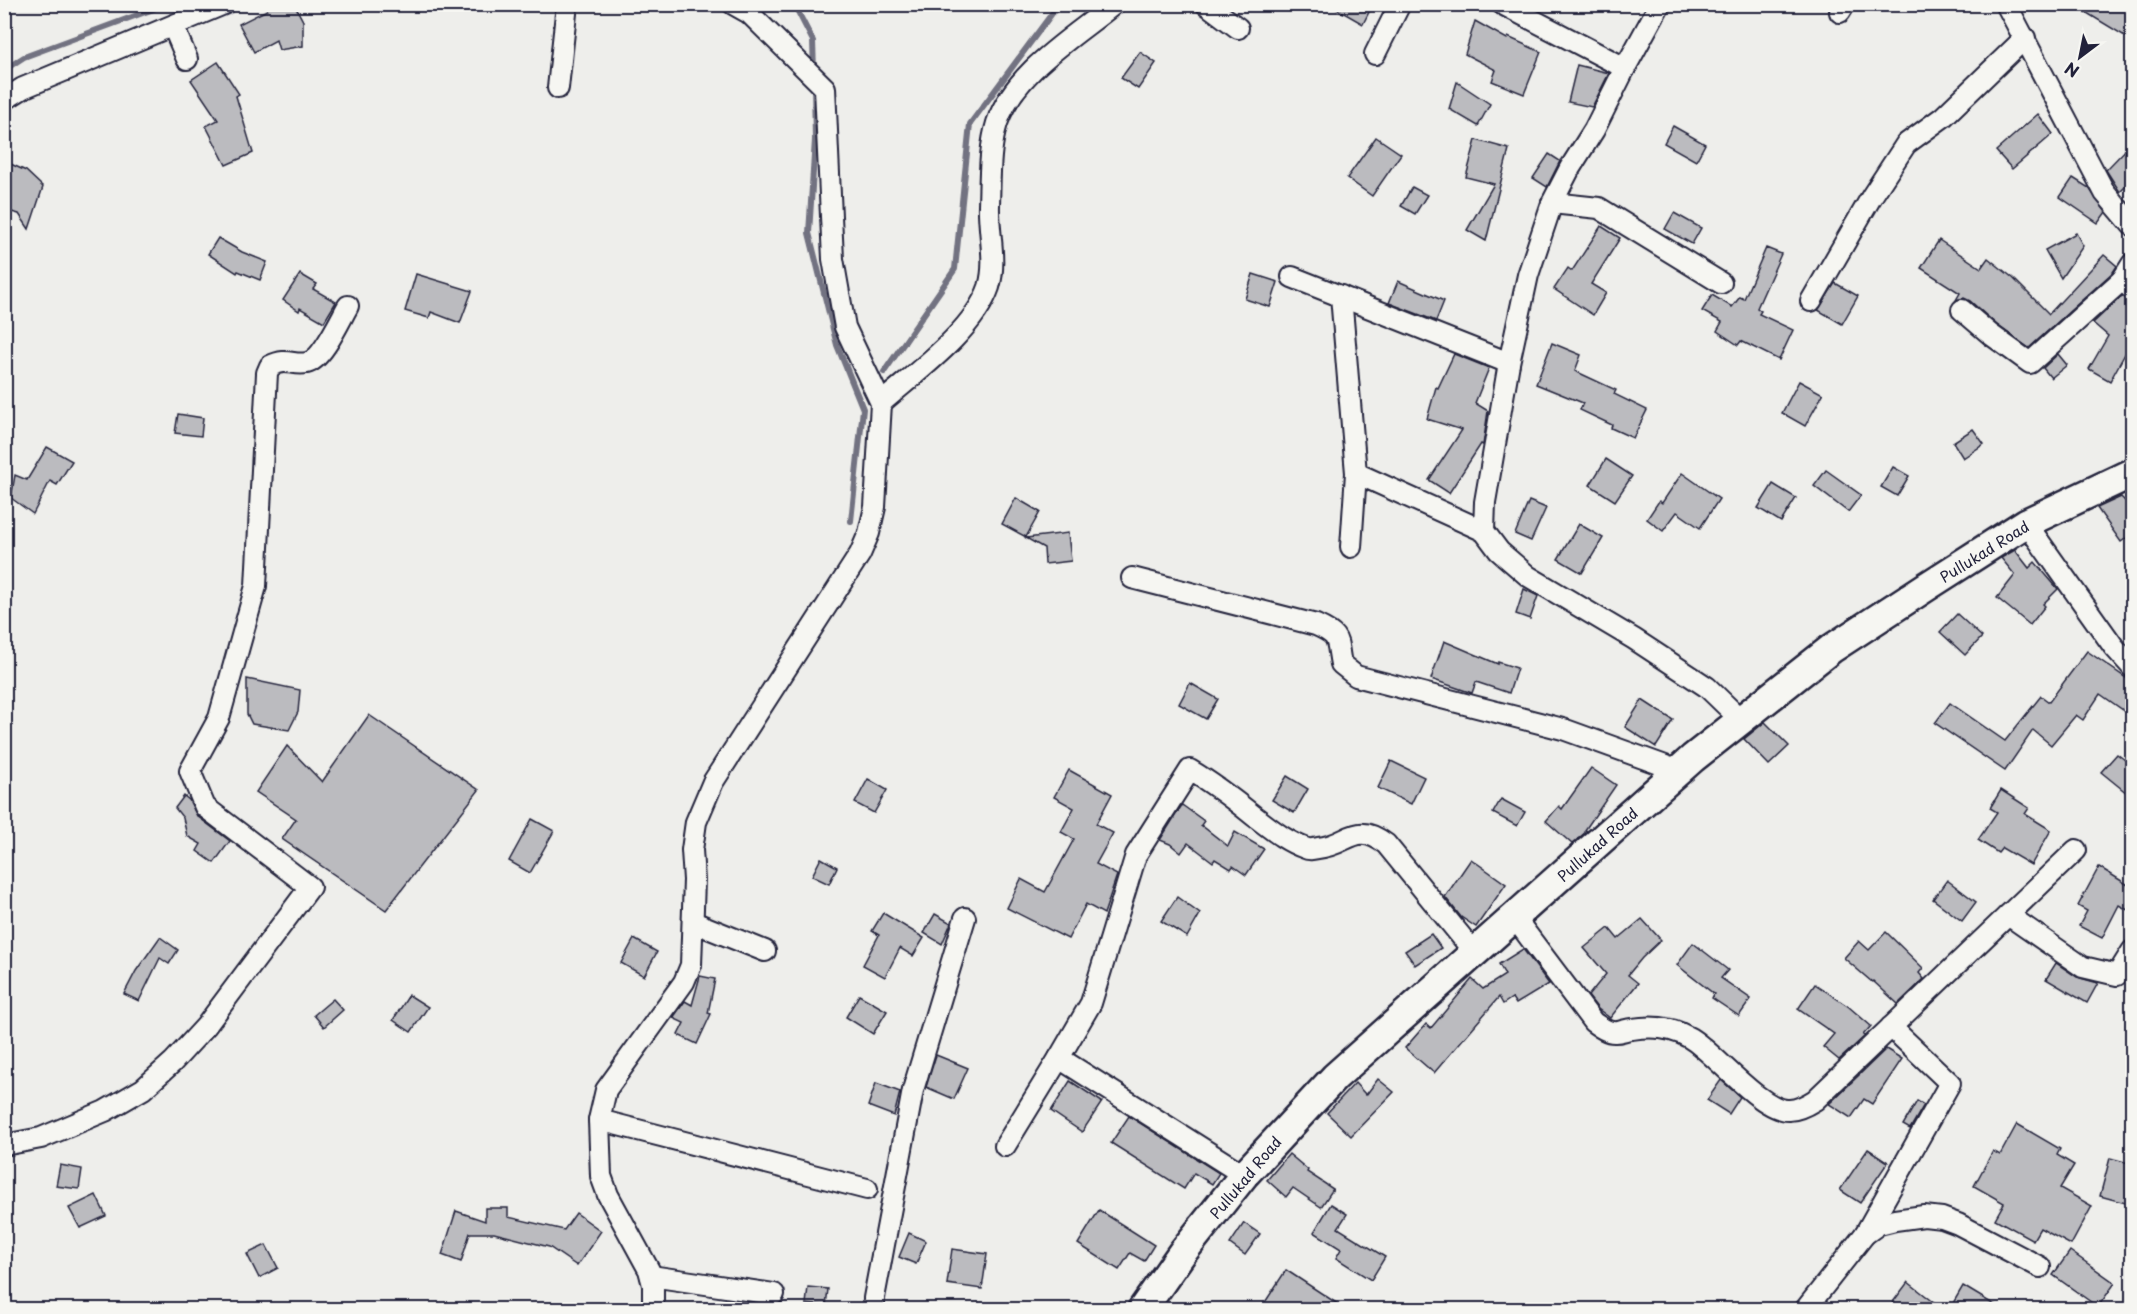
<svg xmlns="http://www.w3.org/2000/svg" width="2137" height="1314" viewBox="0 0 2137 1314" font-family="'Playpen Sans',sans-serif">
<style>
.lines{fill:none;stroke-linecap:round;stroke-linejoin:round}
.stream{stroke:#727281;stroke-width:6}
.building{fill:#bbbbbf;stroke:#22223b;stroke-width:1.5}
.street-casing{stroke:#22223b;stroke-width:24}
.secondary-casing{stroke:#22223b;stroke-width:33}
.street{stroke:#f6f6f2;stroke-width:20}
.secondary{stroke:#f6f6f2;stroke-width:28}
.labels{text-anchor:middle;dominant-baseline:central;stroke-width:4.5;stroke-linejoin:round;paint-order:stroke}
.street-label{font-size:15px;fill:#22223b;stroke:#f6f6f2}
</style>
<rect width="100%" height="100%" fill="#eeeeeb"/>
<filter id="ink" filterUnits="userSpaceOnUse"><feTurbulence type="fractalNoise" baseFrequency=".0167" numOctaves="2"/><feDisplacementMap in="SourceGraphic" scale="12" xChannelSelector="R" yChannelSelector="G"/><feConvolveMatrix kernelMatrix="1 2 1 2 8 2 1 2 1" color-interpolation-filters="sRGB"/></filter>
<g filter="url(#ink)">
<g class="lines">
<g class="stream">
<path d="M794,4L813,41L814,71"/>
<path d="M4,70L24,57L167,4"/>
<path d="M814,84L815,140L809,233L837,345L863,409L851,521"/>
<path d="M884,372L955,269L970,124L1059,4"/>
</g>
</g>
<g class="building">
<path d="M265,4H294L303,21V46L279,50L276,40L254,52L239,24L267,10Z"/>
<path d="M1328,4H1373L1363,24Z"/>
<path d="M2072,4H2133V41Z"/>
<path d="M1475,21L1507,39L1508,37L1541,52L1524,94L1492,81L1496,70L1465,54Z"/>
<path d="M1140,52L1156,63L1138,89L1121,78Z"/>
<path d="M218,62L239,94L236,96L253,153L226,165L206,126L218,120L191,80Z"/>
<path d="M1577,65L1609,73L1592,107L1568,102Z"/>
<path d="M1457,82L1490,104L1478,126L1449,109Z"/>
<path d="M2038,114L2053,134L2012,169L1996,151Z"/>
<path d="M1673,126L1705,144L1696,161L1664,143Z"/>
<path d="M1376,137L1401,154L1372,196L1347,178Z"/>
<path d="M1476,140L1509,149L1486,241L1467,230L1494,184L1466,177Z"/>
<path d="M2133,142V179L2120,192L2106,170Z"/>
<path d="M1549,154L1560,161L1547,187L1533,178Z"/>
<path d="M4,161L26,171L43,187L29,229L19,214L4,210Z"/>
<path d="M2073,178L2089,188L2106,212L2098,223L2060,197Z"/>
<path d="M1412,187L1427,195L1415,214L1401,206Z"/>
<path d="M1674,213L1701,228L1692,244L1665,229Z"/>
<path d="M1601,226L1620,238L1591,284L1606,293L1593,315L1554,289L1568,268L1572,271Z"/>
<path d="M2076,233L2083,246L2061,278L2045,250Z"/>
<path d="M218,238L242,252L267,262L260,280L238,271L237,273L208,254Z"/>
<path d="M1939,240L1981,268L1988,258L2013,278L2049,314L2104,255L2117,266L2113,272L2029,348L1997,325L1970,301L1964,298L1956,300L1960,293L1921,268Z"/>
<path d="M1766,248L1781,254L1757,308L1761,311L1759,314L1793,330L1779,360L1741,341L1738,345L1717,331L1722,322L1702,311L1712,295L1732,307L1740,297L1744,299Z"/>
<path d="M300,274L317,284L313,289L336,302L324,322L300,308L299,311L283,300Z"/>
<path d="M416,274L472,291L460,323L431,312L429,318L405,311Z"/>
<path d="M1253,274L1278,282L1270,307L1245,299Z"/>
<path d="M1398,281L1444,301L1436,321L1389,303Z"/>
<path d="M1835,283L1858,296L1842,324L1818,310Z"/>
<path d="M2122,296L2133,301V357L2126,352L2110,381L2089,369L2108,336L2093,323Z"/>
<path d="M1552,343L1581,355L1575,371L1616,390L1614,394L1647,410L1633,438L1611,428L1612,425L1580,410L1583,403L1536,384Z"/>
<path d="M1454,354L1489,368L1475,403L1488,411L1483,445L1481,444L1449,493L1429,480L1462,430L1427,419L1436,387L1438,388Z"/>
<path d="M2058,354L2067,365L2051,378L2043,368Z"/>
<path d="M1799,381L1823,394L1805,426L1782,413Z"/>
<path d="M178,414L203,418L201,436L175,433Z"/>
<path d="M1973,429L1984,444L1963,458L1953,442Z"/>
<path d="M47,447L72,461L57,485L50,481L33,514L11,498L15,475L27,480Z"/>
<path d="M1606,459L1632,476L1615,501L1590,485Z"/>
<path d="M1893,467L1909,476L1897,496L1881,487Z"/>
<path d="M1826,470L1861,495L1848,512L1814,486Z"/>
<path d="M1682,473L1719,499L1700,528L1677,512L1663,531L1647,519L1659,501L1662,503Z"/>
<path d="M1773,484L1796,498L1781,522L1758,508Z"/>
<path d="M2121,497L2133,509V533L2121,542L2097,508Z"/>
<path d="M1016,498L1040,512L1026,537L1002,524Z"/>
<path d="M1529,501L1546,508L1531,541L1515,534Z"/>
<path d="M1579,524L1603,538L1582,573L1558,559Z"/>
<path d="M1068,533L1071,561L1045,564L1044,548L1026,538Z"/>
<path d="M2015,550L2029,568L2035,562L2058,589L2043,604L2045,606L2030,625L1997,598L2015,575L2001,558Z"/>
<path d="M1524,589L1538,596L1530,619L1516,614Z"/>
<path d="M1957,614L1982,637L1965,655L1940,632Z"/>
<path d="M1444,641L1498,664V662L1517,668L1509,693L1476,682L1472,693L1431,679Z"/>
<path d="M2087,651L2133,683V717L2100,694L2083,720L2076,715L2051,745L2033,730L2005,771L1935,723L1950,703L2005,741L2041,696L2049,702Z"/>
<path d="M247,679L300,690L298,712L289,730L252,724L247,714Z"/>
<path d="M1190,683L1218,699L1206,719L1179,704Z"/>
<path d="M1642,700L1673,720L1656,747L1625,727Z"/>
<path d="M369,715L479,790L386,910L282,839L296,819L256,792L287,746L322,782Z"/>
<path d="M1765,722L1789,746L1769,765L1744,739Z"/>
<path d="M2117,754L2133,766V798L2101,772Z"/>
<path d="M1391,761L1424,777L1411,804L1378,788Z"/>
<path d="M1591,768L1616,785L1585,830L1587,831L1572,844L1546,821L1559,806L1562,809Z"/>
<path d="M1069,770L1112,794L1096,824L1113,833L1096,864L1117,875L1104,914L1086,904L1068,939L1007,908L1021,879L1045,892L1074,839L1061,832L1074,808L1054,797Z"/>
<path d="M1287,776L1308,789L1294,813L1272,800Z"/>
<path d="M868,779L887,790L874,813L855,803Z"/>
<path d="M2001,790L2029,808L2025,814L2051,830L2031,865L2002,848L1998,853L1978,840L1997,812L1990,808Z"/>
<path d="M184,796L189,800L197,816L230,841L214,863L197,851L201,844L187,836L183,818L175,808Z"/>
<path d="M1501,799L1525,812L1517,826L1493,813Z"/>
<path d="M1182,805L1204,821L1201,825L1228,846L1235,832L1264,849L1246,875L1233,866L1231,869L1215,859L1213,862L1188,843L1181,853L1170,844L1160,840Z"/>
<path d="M532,819L554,831L530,873L509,861Z"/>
<path d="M821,858L837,867L829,884L812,876Z"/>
<path d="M1471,859L1506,884L1476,927L1461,917L1445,897Z"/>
<path d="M2099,867L2133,888V913L2119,905L2102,938L2079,926L2087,911L2078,906Z"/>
<path d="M1947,880L1976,902L1962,921L1933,899Z"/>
<path d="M1177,897L1200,914L1187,937L1161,921Z"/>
<path d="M883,913L924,938L913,956L900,948L885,977L863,965L879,935L872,931Z"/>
<path d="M935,914L951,923L942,944L924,933Z"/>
<path d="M1642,919L1661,940L1642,958L1628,975L1638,983L1610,1018L1598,1009L1588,996L1606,974L1584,948L1609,928L1618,939Z"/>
<path d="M1886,932L1923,968L1919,973L1924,979L1898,1004L1873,981L1872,982L1844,958L1859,941L1869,950Z"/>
<path d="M1431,934L1441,948L1415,965L1405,951Z"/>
<path d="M160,937L178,950L169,964L160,958L139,1001L124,994L136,971Z"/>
<path d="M634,939L657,952L644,976L621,963Z"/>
<path d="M1693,943L1728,970L1721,978L1751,999L1739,1016L1712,998L1714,994L1677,965Z"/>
<path d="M1523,949L1549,984L1516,1004L1512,998L1503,1004L1499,997L1434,1073L1405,1048L1426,1024L1431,1028L1472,979L1483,989L1505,975L1499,964Z"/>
<path d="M2056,963L2077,977L2098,983L2087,1003L2046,979Z"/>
<path d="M700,976L715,979L708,1013L711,1014L697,1044L678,1035L684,1023L673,1018L685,1001L692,1005Z"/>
<path d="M1815,984L1849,1007L1871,1026L1863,1035L1865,1036L1839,1060L1823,1047L1834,1034L1798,1009Z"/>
<path d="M409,995L428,1007L411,1032L393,1020Z"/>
<path d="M859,995L887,1011L873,1034L846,1017Z"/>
<path d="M333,999L343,1010L324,1027L314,1015Z"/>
<path d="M1886,1049L1902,1059L1872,1104L1864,1099L1851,1118L1829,1104Z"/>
<path d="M936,1055L968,1068L954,1099L926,1087Z"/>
<path d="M1378,1079L1394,1092L1351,1136L1327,1113L1355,1083L1366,1095Z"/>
<path d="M1721,1080L1740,1097L1729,1114L1707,1100Z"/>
<path d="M1070,1081L1102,1102L1082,1132L1051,1111Z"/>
<path d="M876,1083L900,1092L894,1116L868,1106Z"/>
<path d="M1917,1101L1924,1105L1910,1129L1903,1125Z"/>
<path d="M1129,1116L1219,1173L1212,1184L1194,1173L1184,1189L1111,1143Z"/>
<path d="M2017,1124L2060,1149L2057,1155L2074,1165L2060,1188L2092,1206L2071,1245L2040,1228L2033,1240L1995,1219L2004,1203L1974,1186L1993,1151L2000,1155Z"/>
<path d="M1868,1149L1888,1162L1860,1203L1840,1190Z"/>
<path d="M1289,1154L1308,1170L1307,1172L1333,1189L1321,1207L1293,1188L1286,1197L1267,1180Z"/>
<path d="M2110,1158L2133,1164V1205L2100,1196Z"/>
<path d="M60,1165L82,1169L79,1189L56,1186Z"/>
<path d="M96,1195L106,1216L80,1228L69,1208Z"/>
<path d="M1331,1204L1347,1214L1338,1228L1385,1257L1371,1280L1336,1258L1341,1249L1314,1232Z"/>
<path d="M485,1208H508V1217L564,1230L576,1213L601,1231L577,1266L549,1247L494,1233H470L461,1262L442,1255L456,1211L485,1221Z"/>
<path d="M1099,1210L1154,1245L1144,1261L1130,1253L1119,1270L1078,1244Z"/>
<path d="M1244,1223L1260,1234L1245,1255L1230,1244Z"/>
<path d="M909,1233L926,1241L916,1264L899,1257Z"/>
<path d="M266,1245L278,1268L259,1278L247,1254Z"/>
<path d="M952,1249L987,1254L982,1289L947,1284Z"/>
<path d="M2070,1251L2115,1283L2098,1307L2053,1275Z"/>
<path d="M1286,1270L1347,1310H1260Z"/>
<path d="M1908,1282L1944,1310H1887Z"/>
<path d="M1963,1286L2003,1310H1949Z"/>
<path d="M808,1287L828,1289L826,1306L806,1304Z"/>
</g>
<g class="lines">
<g class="street-casing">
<g id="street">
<path d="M1206,4L1238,28"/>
<path d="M1502,4L1625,68"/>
<path d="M1660,4L1625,68L1594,130L1570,168L1552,203L1528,275L1509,363L1485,502L1484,531L1499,551L1528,576L1634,639L1707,687L1741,720"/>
<path d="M2006,4L2105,193L2132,225"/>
<path d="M1840,12L1845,4"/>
<path d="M173,26L187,59"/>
<path d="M1375,54L1400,4"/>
<path d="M558,88L567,4"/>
<path d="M4,100L23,88L224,4"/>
<path d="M1552,203L1599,208L1721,283"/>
<path d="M2132,264L2122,280L2132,289"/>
<path d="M1292,277L1509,363"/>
<path d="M1341,296L1356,473L1351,547"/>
<path d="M1811,301L1872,196L1906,144L1943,117L2025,38"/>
<path d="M1962,310L1990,334L2030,363L2122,280"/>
<path d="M881,403C915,373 974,331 989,287C997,260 988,232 989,205C990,179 989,149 997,123C1014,72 1074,37 1114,4"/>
<path d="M1356,473L1484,531"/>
<path d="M2026,523L2114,647L2132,667"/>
<path d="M1132,578L1316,625C1341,636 1336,639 1341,664L1356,676L1563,729L1679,771"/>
<path d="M2008,915L2083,967L2117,975L2132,951"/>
<path d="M1514,917L1593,1022C1599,1026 1606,1032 1614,1032C1619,1033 1626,1029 1632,1029C1651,1026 1672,1027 1690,1038C1714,1052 1762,1112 1789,1110C1798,1110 1807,1105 1815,1100L2076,850"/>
<path d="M693,922L765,951"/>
<path d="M599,1120L867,1189"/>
<path d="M4,1145L41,1138L105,1111L143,1089L173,1062L206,1026L310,887L205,807L190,771L219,718L256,586L267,373L270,366C288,357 292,366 307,363C322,360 340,320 348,306"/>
<path d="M1005,1146L1059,1058"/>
<path d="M1244,1175L1059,1058L1091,1003L1136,855L1190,770C1212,783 1233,799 1254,816C1270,828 1285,841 1305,848C1309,850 1313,849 1318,848C1350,845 1354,820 1386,844L1474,952"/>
<path d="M1865,1234L1950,1083L1891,1027"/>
<path d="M651,1276L774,1294"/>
<path d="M650,1310L653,1302V1285L649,1270L608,1195L601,1176L599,1120L606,1090L684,982L691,965L694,880L692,850L696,822L713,782L860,554L869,533L875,507L881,403L845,327L833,259L825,88L749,13L733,4"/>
<path d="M874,1310V1298L913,1090L965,918"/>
<path d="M1805,1310L1865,1234L1879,1224L1895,1220L1924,1216L1942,1218L1958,1224L2040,1267"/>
</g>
</g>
<g class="secondary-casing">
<path id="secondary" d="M1142,1310L1182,1253L1244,1175L1335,1077L1693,758L1831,649L1926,587L2026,523L2132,473"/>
</g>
<use href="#street" class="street"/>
<use href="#secondary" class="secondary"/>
</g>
</g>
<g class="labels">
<g class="street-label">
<text transform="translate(1984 551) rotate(-32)">Pullukad Road</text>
<text transform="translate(1597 844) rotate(-42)">Pullukad Road</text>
<text transform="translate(1245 1177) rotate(-50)">Pullukad Road</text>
</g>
</g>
<rect width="2137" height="1314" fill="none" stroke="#f6f6f2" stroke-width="24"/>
<rect x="12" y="12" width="2113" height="1290" fill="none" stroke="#22223b" stroke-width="2" filter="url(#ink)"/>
<g transform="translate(2080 57) rotate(212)" stroke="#f6f6f2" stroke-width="4.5" paint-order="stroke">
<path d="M0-4.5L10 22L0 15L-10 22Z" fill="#22223b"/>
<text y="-9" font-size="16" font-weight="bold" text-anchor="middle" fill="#22223b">N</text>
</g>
</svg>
